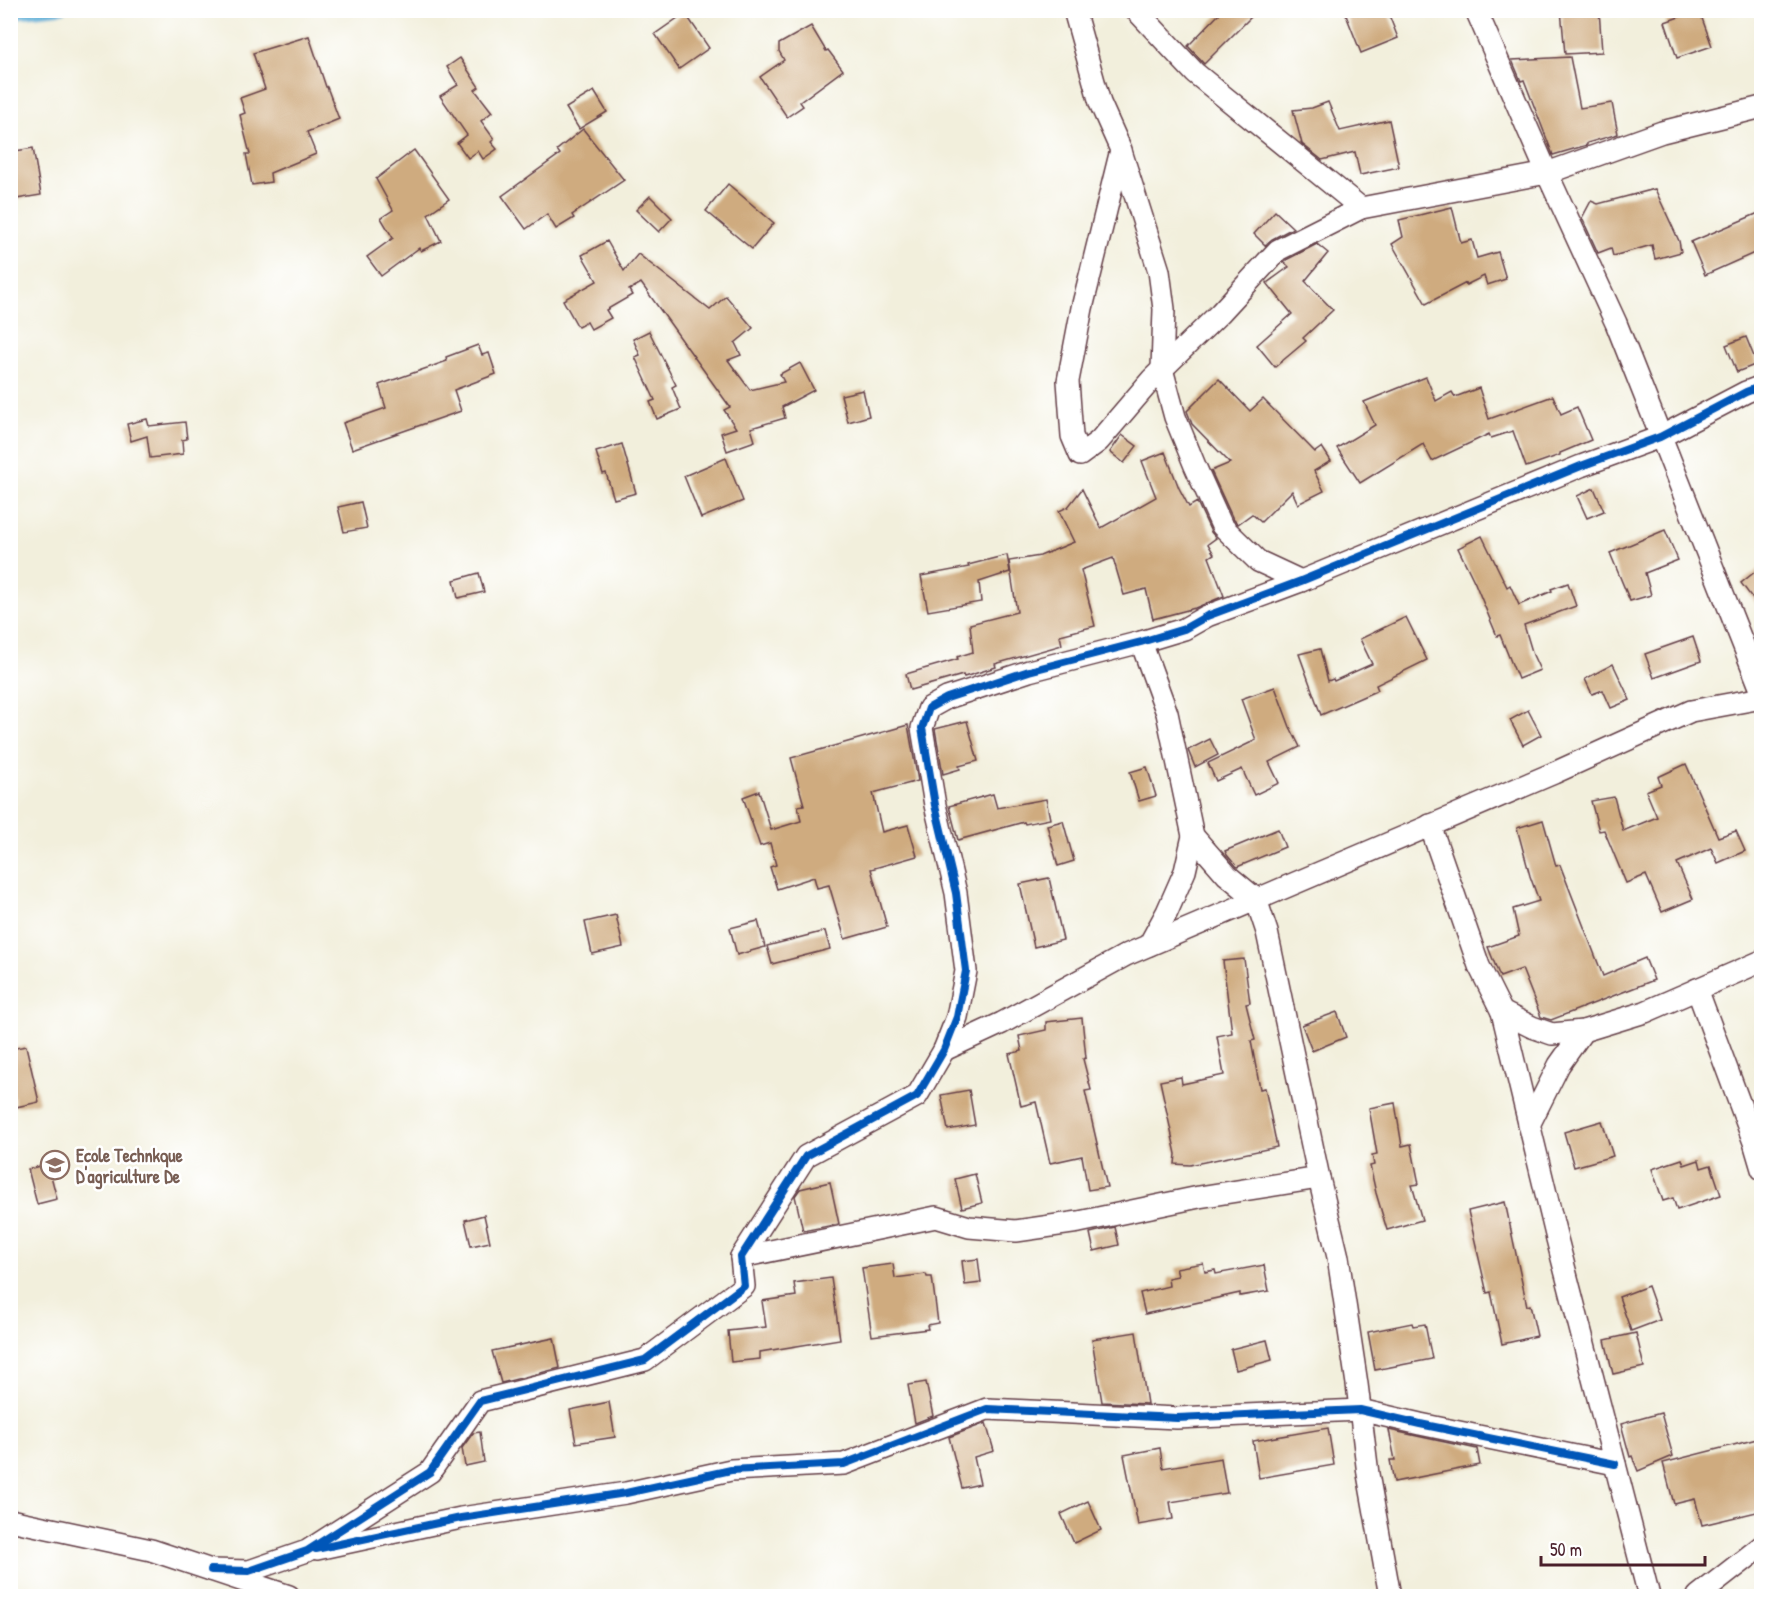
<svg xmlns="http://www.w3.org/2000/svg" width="1772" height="1607" viewBox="0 0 1772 1607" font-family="'Patrick Hand',sans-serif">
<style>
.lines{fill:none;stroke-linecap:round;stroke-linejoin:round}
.stream{stroke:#59acd5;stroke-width:7}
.building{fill:#cfab7f}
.minor-casing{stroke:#633e46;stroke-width:24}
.minor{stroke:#fff;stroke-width:21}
.cycleway-casing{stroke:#fff;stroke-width:11}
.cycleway{stroke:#0057b8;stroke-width:8}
.labels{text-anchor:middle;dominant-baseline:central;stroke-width:5;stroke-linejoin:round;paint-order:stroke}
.education-label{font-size:18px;font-weight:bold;fill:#785e54;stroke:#fff;text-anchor:start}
</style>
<rect width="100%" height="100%" fill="#fff"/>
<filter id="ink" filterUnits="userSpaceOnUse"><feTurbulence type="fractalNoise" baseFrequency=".0167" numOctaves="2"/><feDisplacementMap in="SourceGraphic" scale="12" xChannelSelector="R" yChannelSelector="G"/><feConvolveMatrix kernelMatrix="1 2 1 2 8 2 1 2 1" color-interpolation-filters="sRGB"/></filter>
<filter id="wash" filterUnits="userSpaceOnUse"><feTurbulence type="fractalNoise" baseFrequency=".008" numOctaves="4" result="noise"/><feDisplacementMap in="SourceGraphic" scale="24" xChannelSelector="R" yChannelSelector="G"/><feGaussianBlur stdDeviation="1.35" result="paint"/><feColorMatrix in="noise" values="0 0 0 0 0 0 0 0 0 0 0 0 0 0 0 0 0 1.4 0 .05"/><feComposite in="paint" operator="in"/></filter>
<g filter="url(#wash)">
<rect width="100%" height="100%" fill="#f2efdc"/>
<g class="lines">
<path class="stream" d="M10,16L63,10"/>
</g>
<g id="blocks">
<g class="building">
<path d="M1223,10H1258L1204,64L1188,46Z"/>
<path d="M1344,10H1387L1398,38L1361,53Z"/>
<path d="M1561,10H1599L1602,52L1565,54Z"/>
<path d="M1699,10L1712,46L1677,58L1665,22Z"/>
<path d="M685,13L709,48L679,69L655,34Z"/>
<path d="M811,26L826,51L828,50L843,70L800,102L803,106L787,117L760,77L784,60L779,51V44Z"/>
<path d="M309,36L326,87H327L339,119L307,132L316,154L270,173L271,182L252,185L246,154H250L240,115L245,113L240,98L265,89L253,53Z"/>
<path d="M1570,57L1580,108L1612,103L1618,134L1587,143V145L1553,155L1524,80L1521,81L1512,60Z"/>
<path d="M460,58L479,87L475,90L492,112L481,121L494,139L491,142L497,149L483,159L478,151L468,158L457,143L467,135L440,96L458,85L447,67Z"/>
<path d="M594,91L607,112L579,129L566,108Z"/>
<path d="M1328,102L1340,131L1389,120L1399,167L1360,175L1355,152L1322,160L1302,144L1293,110L1312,108Z"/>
<path d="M583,129L624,180L572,215L574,218L556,229L547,214L526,229L502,196L560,154L557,150Z"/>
<path d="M33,148L41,195L10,200V152Z"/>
<path d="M414,150L449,199L428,214L441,241L421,251L419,248L381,276L367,257L393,238L381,218L393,210L376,179Z"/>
<path d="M728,184L774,223L752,249L706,211Z"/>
<path d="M1655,189L1679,241L1681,252L1655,259L1652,245L1613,256L1611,248L1598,253L1582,218L1591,201L1598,204Z"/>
<path d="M650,196L672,218L659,232L636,210Z"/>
<path d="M1452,207L1461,243L1472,240L1477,258L1498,252L1506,279L1487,285L1484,276L1466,285V283L1426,304L1392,244L1403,237L1399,220Z"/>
<path d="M1275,211L1293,228L1272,239L1265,245L1254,234Z"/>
<path d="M1761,212V250L1705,275L1691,242Z"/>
<path d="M607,241L624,271L638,254L710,310L726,296L753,328L735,343L741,355L728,360L750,390L784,382L780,374L800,363L814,390L782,407L785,418L751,428L755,441L727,451L721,433L736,428L724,410L730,407L641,283L629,290L632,295L606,310L611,318L591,329L587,322L578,327L563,300L597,281L582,255Z"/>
<path d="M1317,244L1328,253L1305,281L1333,310L1303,338L1306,341L1275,367L1257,345L1292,314L1267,283L1289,267L1284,262L1286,260Z"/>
<path d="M649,331L676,385L672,387L681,409L657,419L650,402L655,400L635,357L640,355L633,339Z"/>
<path d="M1746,337L1757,364L1737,372L1726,345Z"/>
<path d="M478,345L482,355L489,353L496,374L454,390L461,411L352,449L343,423L386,408L379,385L447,361L446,357Z"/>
<path d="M1426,377L1436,401L1452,392L1455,397L1479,388L1489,419L1553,396L1561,414L1577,407L1591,440L1560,453V455L1526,467L1513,431L1491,438L1489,434L1432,461L1423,444L1360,483L1337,448L1375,425L1364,402Z"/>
<path d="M1219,379L1250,411L1263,399L1315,452L1322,447L1331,461L1314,471L1324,491L1298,504L1292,491L1261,522L1252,514L1238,524L1233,519L1211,471L1230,463L1192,424L1187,411Z"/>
<path d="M863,390L869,416L848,422L841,395Z"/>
<path d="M147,419L149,426L185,422L187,439L182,440L183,454L150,458L147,436L131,441L127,424Z"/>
<path d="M1122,435L1137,446L1124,463L1110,452Z"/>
<path d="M622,444L636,493L614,499L606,473L603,474L596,452Z"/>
<path d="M1165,452L1179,488L1189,507L1197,502L1211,532L1216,538L1208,544L1214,554L1209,557L1224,596L1195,608L1153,619L1146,589L1124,595L1113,558L1081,570L1095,626L1060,635L1062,645L995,664L996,667L964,677L963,675L910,690L906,674L958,659L957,657L973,652L970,624L1017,612L1009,561L1040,556L1074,542L1059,511L1068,507L1082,489L1101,528L1156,497L1142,461Z"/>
<path d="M726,458L743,501L701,518L684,476Z"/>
<path d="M1594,488L1604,511L1587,518L1577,496Z"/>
<path d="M361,502L367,528L344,532L338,507Z"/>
<path d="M1665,530L1678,560L1645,573L1651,595L1630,601L1610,553Z"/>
<path d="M1482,536L1507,587L1510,585L1519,605L1552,591L1551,589L1568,583L1576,606L1524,625L1533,655L1540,670L1518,679L1500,635L1497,636L1475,583L1458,548Z"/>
<path d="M1007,555L1010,572L979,582L981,602L928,611L921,576L969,567L968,565Z"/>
<path d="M1761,567V610L1741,583Z"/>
<path d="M479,573L484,592L458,598L454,580Z"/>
<path d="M1406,617L1427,660L1376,685L1378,690L1321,715L1299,654L1320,649L1328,681L1333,679L1334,681L1372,664L1360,639Z"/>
<path d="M1693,637L1701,661L1654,678L1645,654Z"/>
<path d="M1613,664L1630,700L1611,708L1603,690L1592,694L1585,679Z"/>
<path d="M1275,687L1290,727L1300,747L1269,762L1279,783L1254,795L1242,769L1216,781L1208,763L1256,740L1241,699Z"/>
<path d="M1528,710L1541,735L1523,745L1510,720Z"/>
<path d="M967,721L978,761L959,766L960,769L943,774L935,729Z"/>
<path d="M908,725L918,781L873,793L882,832L908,825L917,856L871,869L887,927L845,939L829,885L817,888L814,877L777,889L770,867L776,865L770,843L760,846L743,797L759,791L771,830L801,821L798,806L804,805L791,758Z"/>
<path d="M1210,739L1218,755L1195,767L1188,750Z"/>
<path d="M1686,764L1718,837L1736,831L1745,851L1718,863L1711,848L1677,863L1693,899L1662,912L1646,875L1626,883L1604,830L1599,831L1591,801L1614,797L1623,831L1657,817L1646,791L1661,785L1658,777Z"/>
<path d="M1147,767L1156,796L1139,801L1130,772Z"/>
<path d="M993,794L997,808L1046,799L1050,819L1025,824L1024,822L958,840L949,806Z"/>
<path d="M1543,820L1556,866L1560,865L1603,976L1645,958L1654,980L1551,1020L1541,1017L1522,969L1500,977L1488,947L1519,936L1513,909L1539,901L1530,876L1517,828Z"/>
<path d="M1063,821L1074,861L1058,866L1047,825Z"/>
<path d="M1278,829L1285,847L1237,867L1227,855L1225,851Z"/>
<path d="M1049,878L1063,940L1034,947L1020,884Z"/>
<path d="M616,915L623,947L592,954L585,922Z"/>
<path d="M758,921L765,947L737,955L730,928Z"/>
<path d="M825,931L830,949L772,964L767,946Z"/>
<path d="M1244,959L1250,1003L1246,1004L1255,1040L1251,1041L1260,1089L1265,1088L1277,1147L1190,1165L1175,1164L1176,1154L1160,1081L1181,1077L1182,1084L1224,1075L1217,1036L1232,1033L1223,961Z"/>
<path d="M1337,1012L1346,1037L1312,1051L1302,1025Z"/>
<path d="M1082,1018L1086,1058L1083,1059L1091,1090L1085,1091L1107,1187L1088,1190L1082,1156L1050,1163L1036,1102L1021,1106L1009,1054L1022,1051L1019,1036L1046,1030V1022Z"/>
<path d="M26,1046L39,1102L16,1107L10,1084V1049Z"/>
<path d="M969,1090L975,1125L948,1130L941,1095Z"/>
<path d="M1395,1103L1402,1146L1411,1144L1419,1184L1412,1185L1422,1220L1387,1230L1376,1193L1370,1166L1374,1165L1372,1155L1377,1154L1369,1108Z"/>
<path d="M1602,1121L1613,1156L1574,1167L1564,1132Z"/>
<path d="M1682,1159L1684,1165L1699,1160L1701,1168L1711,1165L1721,1195L1677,1210L1673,1198L1663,1201L1652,1169Z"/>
<path d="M48,1164L57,1199L37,1204L28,1169Z"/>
<path d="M975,1174L982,1203L962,1208L955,1179Z"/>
<path d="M830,1182L839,1224L803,1231L795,1196L800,1189Z"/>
<path d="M1505,1202L1527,1306L1530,1305L1537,1336L1502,1344L1491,1292L1487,1293L1468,1211Z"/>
<path d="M484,1215L490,1242L471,1246L465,1220Z"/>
<path d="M1115,1227L1119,1245L1094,1251L1090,1233Z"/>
<path d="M978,1259L981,1283L965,1285L962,1261Z"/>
<path d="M1203,1263L1205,1272L1215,1270L1216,1274L1264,1265L1269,1291L1240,1296V1293L1145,1314L1140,1293L1169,1286L1168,1278L1178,1276L1176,1268Z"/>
<path d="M893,1264L895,1278L926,1274L927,1277H932L938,1323L927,1325L928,1329L872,1336L862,1268Z"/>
<path d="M831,1278L840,1339L760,1352V1359L731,1362L728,1331L766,1327L762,1301L796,1296L794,1283Z"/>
<path d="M1648,1286L1660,1320L1631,1331L1619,1297Z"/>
<path d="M1412,1323L1413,1326L1425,1324L1432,1359L1375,1370L1368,1332Z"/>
<path d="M1136,1332L1147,1404L1102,1402L1092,1339Z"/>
<path d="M1636,1333L1644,1367L1613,1374L1605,1340Z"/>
<path d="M554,1338L560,1368L501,1383L492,1351Z"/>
<path d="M1267,1340L1272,1360L1236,1370L1231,1349Z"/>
<path d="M926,1382L933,1416L915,1423L908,1385Z"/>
<path d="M609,1402L615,1437L576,1443L570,1410Z"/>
<path d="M1661,1413L1673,1456L1638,1471L1632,1456L1630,1457L1621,1424Z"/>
<path d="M986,1423L994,1451L974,1457L980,1484L962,1488L949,1437Z"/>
<path d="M1328,1428L1334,1465L1259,1478L1253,1441Z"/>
<path d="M1389,1430L1477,1449L1480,1465L1394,1482L1390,1460H1395Z"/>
<path d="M480,1432L484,1462L465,1466L462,1448L473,1433Z"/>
<path d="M1757,1439L1761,1460V1511L1702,1525L1695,1499L1674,1504L1663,1463Z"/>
<path d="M1160,1448L1163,1468L1221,1458L1227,1493L1170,1502L1173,1519L1138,1525L1124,1455Z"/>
<path d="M1088,1501L1101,1530L1074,1543L1061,1514Z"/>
</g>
</g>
</g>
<g filter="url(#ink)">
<use href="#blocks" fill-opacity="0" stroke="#633e46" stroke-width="1.5"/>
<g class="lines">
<g class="minor-casing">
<g id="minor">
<path d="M1074,10L1100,103L1121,150L1082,308L1068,381L1072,436L1080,455L1099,441L1152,379L1220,313L1278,250L1361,208"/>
<path d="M1136,10L1195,73L1361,208L1547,173L1616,323L1762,692"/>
<path d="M1476,10L1547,173L1662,132L1762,107"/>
<path d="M1121,151L1159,271L1164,309L1162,369L1175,417L1195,466L1222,526L1258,561L1301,581"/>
<path d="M1141,642L1167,713L1193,836L1185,871L1167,912L1149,945"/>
<path d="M1430,825L1479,966L1502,1012L1557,1239L1649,1596"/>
<path d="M1193,836L1227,875L1256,899L1267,932L1319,1178L1338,1257L1357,1384L1368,1474L1390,1596"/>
<path d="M1697,989L1754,1142L1762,1169"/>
<path d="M1502,1012L1532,1027L1552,1034L1583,1031L1645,1012L1762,961"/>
<path d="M944,1050L1002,1023L1126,955L1554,773L1691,711L1762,698"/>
<path d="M1529,1125L1559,1065L1583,1031"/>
<path d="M741,1257L936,1217L969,1227L1016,1231L1079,1222L1199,1197L1319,1178"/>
<path d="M10,1520L151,1550L289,1596"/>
<path d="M317,1549L461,1518L626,1493L731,1470L844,1464L987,1409L1177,1418L1360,1410L1420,1424L1615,1464"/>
<path d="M211,1570L249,1571L307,1551L430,1472L480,1401L645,1360L744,1286L741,1257L806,1156L917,1096L944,1050L957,1017L966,971L956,893L935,805L922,728L929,708L947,698L1029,671L1141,642L1184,629L1207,616L1301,581L1581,466L1660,437L1746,392L1762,386"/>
<path d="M1698,1596L1762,1546"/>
</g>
</g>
<use href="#minor" class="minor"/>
<g class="cycleway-casing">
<g id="cycleway">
<path d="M316,1549L461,1518L626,1493L731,1470L844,1464L987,1409L1177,1418L1360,1410L1420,1424L1615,1464"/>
<path d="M211,1570L249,1571L307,1551L430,1472L480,1401L645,1360L744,1286L741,1257L806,1156L917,1096L944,1050L957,1017L966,971L956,893L935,805L922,728L929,708L947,698L1029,671L1141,642L1184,629L1207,616L1301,581L1581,466L1660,437L1746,392L1762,386"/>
</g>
</g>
<use href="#cycleway" class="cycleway"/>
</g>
</g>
<defs>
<g id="university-ring" transform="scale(1.5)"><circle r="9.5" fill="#fff" stroke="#8d6e63" stroke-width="1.5"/><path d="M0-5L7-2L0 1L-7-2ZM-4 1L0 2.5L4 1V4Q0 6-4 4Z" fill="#8d6e63"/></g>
</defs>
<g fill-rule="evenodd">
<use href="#university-ring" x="55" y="1165"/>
</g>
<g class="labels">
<g class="education-label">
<text x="76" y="1155">Ecole Technkque<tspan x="76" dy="21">D'agriculture De</tspan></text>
</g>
</g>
<rect width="1772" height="1607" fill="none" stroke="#fff" stroke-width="36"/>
<path d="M1541 1556v9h164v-9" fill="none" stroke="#4a1f2b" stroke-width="3"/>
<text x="1550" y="1556" font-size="18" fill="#4a1f2b" stroke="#ffffff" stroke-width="4.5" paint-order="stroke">50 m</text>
</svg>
